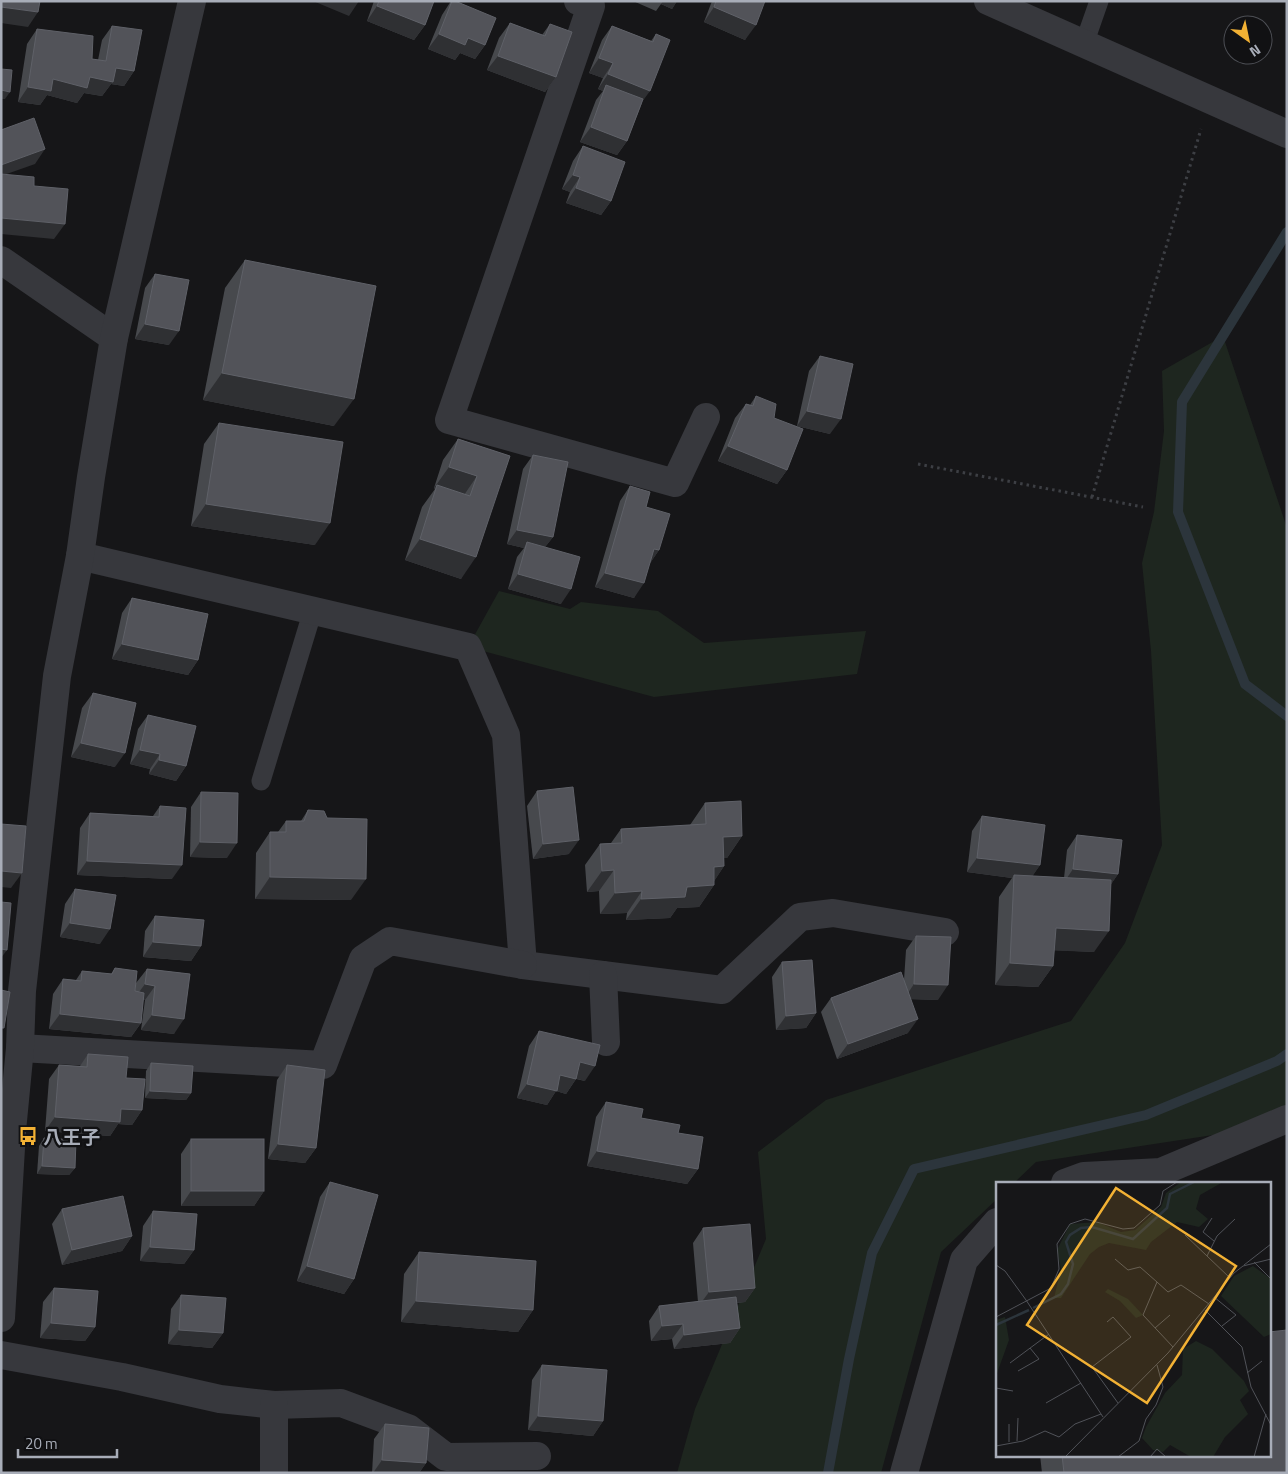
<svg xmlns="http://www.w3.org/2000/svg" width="1288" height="1474" viewBox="0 0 1288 1474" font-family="'Titillium Web','Noto Sans JP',sans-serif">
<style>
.green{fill:#1e261f}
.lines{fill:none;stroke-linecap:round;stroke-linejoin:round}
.stream{stroke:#2c353c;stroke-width:10}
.path{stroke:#3d3f44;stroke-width:3;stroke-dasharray:2.5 4;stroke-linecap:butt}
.lane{stroke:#37383d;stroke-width:19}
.street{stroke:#37383d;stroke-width:28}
.wall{fill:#47494d}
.shaded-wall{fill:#2f3033}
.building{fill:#525359;stroke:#5f6168}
.labels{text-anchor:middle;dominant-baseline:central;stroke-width:4.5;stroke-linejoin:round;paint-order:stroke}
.poi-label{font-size:19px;font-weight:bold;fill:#a8adb8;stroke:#111113;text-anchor:start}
.inset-river{fill:none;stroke:#2c353c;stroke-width:2.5}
.inset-road{fill:none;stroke:#505258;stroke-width:1}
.view{fill:#f2b134;fill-opacity:0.15;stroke:#f2b134;stroke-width:2.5}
.inset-edge{fill:none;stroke:#a8adb8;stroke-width:2.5}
</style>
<rect width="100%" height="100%" fill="#161618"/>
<g class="green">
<path d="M1223,336L1287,528V1114L1272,1126L1036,1162L1014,1183H997V1199L941,1252L881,1473H677L695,1409L766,1239L758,1152L826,1100L1071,1021L1125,943L1162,845L1151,651L1142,563L1154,512L1164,431L1162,371Z"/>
<path d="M499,591L570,609L581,602L658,611L704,643L866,631L857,674L654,697L468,647Z"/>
</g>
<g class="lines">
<g class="stream">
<path d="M1287,232L1182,402L1178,512L1245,684L1287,716"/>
<path d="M828,1473L849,1359L872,1253L914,1169L1146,1115L1277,1061L1287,1054"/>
</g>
<g class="path">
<path d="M918,464L1143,507"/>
<path d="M1092,497L1201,129"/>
</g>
<g class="lane">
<path d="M1084,44L1099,1"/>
<path d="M261,781L313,610"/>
</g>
<g class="street">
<path d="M578,1L591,6L449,420L675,483L706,417"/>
<path d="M988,1L1287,134"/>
<path d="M1,260L114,338"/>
<path d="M80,556L468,647L506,735L523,965L722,990L800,917L833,913L945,932"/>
<path d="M603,975L606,1042"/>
<path d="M20,1048L323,1065L363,959L390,941L523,965"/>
<path d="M1065,1183L1084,1176L1161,1172L1287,1119"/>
<path d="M1,1318L12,1131L20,1048L22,991L57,676L80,556L91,477L114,338L192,1"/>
<path d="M1,1355L122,1377L220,1399L274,1405L341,1403L408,1428L446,1457L537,1456"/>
<path d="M274,1473V1405"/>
<path d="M904,1473L964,1260L997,1222"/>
</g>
</g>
<g class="wall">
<path d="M374,1H434L425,25L414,40L367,21Z"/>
<path d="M451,1L485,45L475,59L460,53L455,60L428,49L442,15Z"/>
<path d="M633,1H677L672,9L661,4L656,11Z"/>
<path d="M712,1H765L745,40L704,22Z"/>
<path d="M510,23L542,35L550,24L556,77L545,92L487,70L499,38Z"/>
<path d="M112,26L134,71L124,86L111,84L102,96L84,93L77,103L47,95L40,105L18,102L27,44L37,29L92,59L98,60L102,40Z"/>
<path d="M612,26L651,41L656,34L642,103L627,141L617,155L580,142L596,100L603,91L598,89L603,78L589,73L602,40Z"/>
<path d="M583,146L611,201L601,215L566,203L570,192L562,189L573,161Z"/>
<path d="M245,260L334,426L203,400L225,288Z"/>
<path d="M155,274L169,345L135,339L145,288Z"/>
<path d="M820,356L830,434L797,426L809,371Z"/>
<path d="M756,396L774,418L787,470L777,484L718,461L735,418L746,404L750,405Z"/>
<path d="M219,423L315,545L191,526L204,444Z"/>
<path d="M458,439L510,456L461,579L405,560L422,507L435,489L434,488L443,460Z"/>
<path d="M533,455L553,537L545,547L561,604L508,589L517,557L524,548L507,544L523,469Z"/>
<path d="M630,486L646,507L659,550L650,563L634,598L595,587L620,501Z"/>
<path d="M132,598L198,660L188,675L112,659L122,613Z"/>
<path d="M93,693L115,767L71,757L82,708Z"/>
<path d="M148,715L186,766L176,781L149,774L150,769L130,764L138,729Z"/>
<path d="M537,791L569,854L533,859L527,806Z"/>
<path d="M201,792L227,858L190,857L191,807Z"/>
<path d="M705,803L742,836L727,858H724V866L714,881V885L699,907L677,908L670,918L626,920L627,913L600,914L599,891L587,892L585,865L600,844L611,843L621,829L690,825Z"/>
<path d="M160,806L172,879L77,875L80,828L90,813L153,816Z"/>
<path d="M308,810L351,900L255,899L256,853L270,832H278L286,821H301Z"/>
<path d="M982,816L1040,865L1032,876L1064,878L1067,850L1077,835L1118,874L1111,884L1094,952L1054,950L1053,966L1038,987L995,985L999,897L1012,878L967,872L972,831Z"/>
<path d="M75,889L100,944L60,937L65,904Z"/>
<path d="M155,916L201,946L191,961L143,957L145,931Z"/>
<path d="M916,936L938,1000L911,999L908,1033L837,1059L821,1012L831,998L904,980L906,950Z"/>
<path d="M782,962L816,1013L806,1028L776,1030L772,977Z"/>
<path d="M115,968L135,991L136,983L147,969L190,974L174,1034L141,1030L145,1000H143L141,1023L131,1037L49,1029L53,994L63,979L76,980L82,971L111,974Z"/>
<path d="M539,1031L585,1081L576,1079L566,1094L556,1091L547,1105L517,1098L529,1046Z"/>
<path d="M88,1054L142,1110L132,1125L118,1124L110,1136L45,1131L49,1079L59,1065L80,1066Z"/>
<path d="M151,1063L191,1093L186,1100L145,1098L146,1071Z"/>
<path d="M287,1065L316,1148L305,1163L268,1159L277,1080Z"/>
<path d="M606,1102L641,1118L678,1133L698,1169L687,1184L587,1166L596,1117Z"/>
<path d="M44,1138L75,1168L69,1175L37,1174L39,1146Z"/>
<path d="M191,1139L264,1191L254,1206H181V1154Z"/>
<path d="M330,1182L354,1279L344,1294L297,1281L320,1197Z"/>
<path d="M62,1209L132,1236L122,1251L62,1265L52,1224Z"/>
<path d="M153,1211L194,1250L184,1264L140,1261L143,1226Z"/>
<path d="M703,1228L755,1288L745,1302L737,1303L740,1328L730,1343L674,1349L672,1339L651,1341L649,1321L659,1306L698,1302L693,1243Z"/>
<path d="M419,1252L533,1310L518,1332L401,1322L404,1274Z"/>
<path d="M54,1288L95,1327L85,1341L40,1338L43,1302Z"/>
<path d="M181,1295L223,1333L212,1348L168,1344L171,1309Z"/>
<path d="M542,1365L603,1421L593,1436L528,1430L532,1380Z"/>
<path d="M385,1424L426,1463L419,1473H372L374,1439Z"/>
<path d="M1040,1455H1269L1287,1473H1042Z"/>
</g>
<g class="shaded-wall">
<path d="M313,1H359L349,16Z"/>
<path d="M663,1H677L672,9L661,4Z"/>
<path d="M377,6L425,25L414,40L367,21Z"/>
<path d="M1,7L38,12L28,27L1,23Z"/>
<path d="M714,7L756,25L745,40L704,22Z"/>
<path d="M439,34L468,38L485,45L475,59L460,53L455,60L428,49Z"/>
<path d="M498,56L556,77L545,92L487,70Z"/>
<path d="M599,58L613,63L603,78L589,73Z"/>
<path d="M116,68L134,71L124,86L111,84L102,96L84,93L77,103L47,95L40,105L18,102L28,87L53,79L90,77Z"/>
<path d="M608,74L650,91L639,106L606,85L603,91L598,89Z"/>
<path d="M1,90L10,92L5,99H1Z"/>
<path d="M591,127L627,141L617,155L580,142Z"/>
<path d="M45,149L35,164L1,176V165Z"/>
<path d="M573,175L580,177L570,192L562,189Z"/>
<path d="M576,188L611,201L601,215L566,203Z"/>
<path d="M1,218L65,224L54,239L1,234Z"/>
<path d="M145,324L179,331L169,345L135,339Z"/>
<path d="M222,373L354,399L334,426L203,400Z"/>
<path d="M807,411L841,419L830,434L797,426Z"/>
<path d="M728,446L787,470L777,484L718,461Z"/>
<path d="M449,467L477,476L462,498L437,485L435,489L434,488Z"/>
<path d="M206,504L330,523L315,545L191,526Z"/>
<path d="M517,530L553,537L542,551L527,542L524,548L507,544Z"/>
<path d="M420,539L476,557L461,579L405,560Z"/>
<path d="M654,549L659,550L649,565Z"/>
<path d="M605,573L644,583L634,598L595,587Z"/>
<path d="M518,574L571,589L561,604L508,589Z"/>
<path d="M122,644L198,660L188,675L112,659Z"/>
<path d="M81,743L125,753L115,767L71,757Z"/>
<path d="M140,750L160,754L150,769L130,764Z"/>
<path d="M159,760L186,766L176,781L149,774Z"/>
<path d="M742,836L727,858H708L723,837Z"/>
<path d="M579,840L569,854L533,859L543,844Z"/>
<path d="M200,842L237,843L227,858L190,857Z"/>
<path d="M977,858L1040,865L1030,880L1014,875L1012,878L967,872Z"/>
<path d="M87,861L182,865L172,879L77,875Z"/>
<path d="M724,866L711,886L714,885L699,907L677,908L670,918L626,920L641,899L687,887L714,867Z"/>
<path d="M1073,869L1118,874L1108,889L1063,884Z"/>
<path d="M614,870L599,891L587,892L602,871Z"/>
<path d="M1,871L22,873L11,888L1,887Z"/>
<path d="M270,877L366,879L351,900L255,899Z"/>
<path d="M642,891L627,913L600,914L615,893Z"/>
<path d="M70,923L110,929L100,944L60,937Z"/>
<path d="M1056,928L1109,931L1094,952L1041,950Z"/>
<path d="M153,942L201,946L191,961L143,957Z"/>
<path d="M1,949L7,950L1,958Z"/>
<path d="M1010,963L1053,966L1038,987L995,985Z"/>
<path d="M145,984L155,986L145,1000L134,999Z"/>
<path d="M914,984L948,985L938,1000L904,999Z"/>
<path d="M816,1013L806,1028L776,1030L786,1016Z"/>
<path d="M60,1014L141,1023L131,1037L49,1029Z"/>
<path d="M152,1015L184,1019L174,1034L141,1030Z"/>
<path d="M918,1019L908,1033L837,1059L848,1044Z"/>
<path d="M580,1062L595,1066L585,1081L570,1077Z"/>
<path d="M560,1075L576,1079L566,1094L556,1091L547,1105L517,1098L527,1084Z"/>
<path d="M150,1091L191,1093L186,1100L145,1098Z"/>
<path d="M121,1109L142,1110L132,1125L118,1124L110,1136L45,1131L55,1117Z"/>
<path d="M278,1144L316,1148L305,1163L268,1159Z"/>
<path d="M597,1151L698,1169L687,1184L587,1166Z"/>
<path d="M42,1166L75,1168L69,1175L37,1174Z"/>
<path d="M191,1191H264L254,1206H181Z"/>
<path d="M132,1236L122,1251L62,1265L72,1250Z"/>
<path d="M150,1247L194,1250L184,1264L140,1261Z"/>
<path d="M307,1266L354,1279L344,1294L297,1281Z"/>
<path d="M755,1288L745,1302L698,1307L709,1292Z"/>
<path d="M416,1301L533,1310L518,1332L401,1322Z"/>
<path d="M51,1323L95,1327L85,1341L40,1338Z"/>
<path d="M683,1324L672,1339L651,1341L662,1326Z"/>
<path d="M740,1328L730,1343L674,1349L684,1335Z"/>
<path d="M179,1330L223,1333L212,1348L168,1344Z"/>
<path d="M538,1416L603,1421L593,1436L528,1430Z"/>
<path d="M382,1460L426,1463L419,1473H373Z"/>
</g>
<g class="building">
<path d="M1,1H40L38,12L1,7Z"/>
<path d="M379,1H434L425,25L377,6Z"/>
<path d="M452,1H455L496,18L485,45L468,38L465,45L439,34Z"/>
<path d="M716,1H765L756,25L714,7Z"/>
<path d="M510,23L545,36L550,24L572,32L556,77L498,56Z"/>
<path d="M112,26L142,30L134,71L116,68L113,82L90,77L87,88L53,79L51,91L28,87L37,29L93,36L92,59L106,61Z"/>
<path d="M612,26L653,42L656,34L670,40L650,91L608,74L613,63L599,58Z"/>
<path d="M1,69L12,70L10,92L1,90Z"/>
<path d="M606,85L643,99L627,141L591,127Z"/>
<path d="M34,118L45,149L1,165V130Z"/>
<path d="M583,146L625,162L611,201L576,188L580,177L573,175Z"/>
<path d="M1,174L34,177V186L68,189L65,224L1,218Z"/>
<path d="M245,260L376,286L354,399L222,373Z"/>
<path d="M155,274L189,280L179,331L145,324Z"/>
<path d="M820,356L853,364L841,419L807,411Z"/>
<path d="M756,396L776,404L774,418L803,429L787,470L728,446L746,404L753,406Z"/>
<path d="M219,423L343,442L330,523L206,504Z"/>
<path d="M458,439L510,456L476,557L420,539L437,485L470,496L477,476L449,467Z"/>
<path d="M533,455L568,462L553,537L517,530Z"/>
<path d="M630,486L650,492L646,507L670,514L659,550L654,549L644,583L605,573Z"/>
<path d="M527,542L580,557L571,589L518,574Z"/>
<path d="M132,598L208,614L198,660L122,644Z"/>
<path d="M93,693L136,703L125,753L81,743Z"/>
<path d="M148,715L196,726L186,766L159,760L160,754L140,750Z"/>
<path d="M573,787L579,840L543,844L537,791Z"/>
<path d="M201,792L238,793L237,843L200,842Z"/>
<path d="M741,801L742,836L723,837L724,866L714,867V885L687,887L685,897L641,899L642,891L615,893L614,870L602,871L600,844L622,843L621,829L706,824L705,803Z"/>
<path d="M160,806L186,808L182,865L87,861L90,813L159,817Z"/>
<path d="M308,810L324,811L327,818L367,819L366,879L270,877V832H286V821H304Z"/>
<path d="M982,816L1045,825L1040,865L977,858Z"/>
<path d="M1,824L26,826L22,873L1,871Z"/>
<path d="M1077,835L1122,840L1118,874L1073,869Z"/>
<path d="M1014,875L1111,880L1109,931L1056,928L1053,966L1010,963Z"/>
<path d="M75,889L116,895L110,929L70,923Z"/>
<path d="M1,902L11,903L7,950L1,949Z"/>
<path d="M155,916L204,920L201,946L153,942Z"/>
<path d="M916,936L951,937L948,985L914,984Z"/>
<path d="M812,960L816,1013L786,1016L782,962Z"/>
<path d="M115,968L137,971L135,991L144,993L141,1023L60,1014L63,979L81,981L82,971L112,974Z"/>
<path d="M147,969L190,974L184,1019L152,1015L155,986L145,984Z"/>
<path d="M901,972L918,1019L848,1044L831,998Z"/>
<path d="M1,990L10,992L4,1028H1Z"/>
<path d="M539,1031L600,1045L595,1066L580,1062L576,1079L560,1075L557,1091L527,1084Z"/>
<path d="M88,1054L128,1057L126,1078L145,1079L142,1110L121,1109L120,1122L55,1117L59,1065L87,1067Z"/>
<path d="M151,1063L193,1066L191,1093L150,1091Z"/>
<path d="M287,1065L325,1070L316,1148L278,1144Z"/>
<path d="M606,1102L643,1109L641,1118L680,1125L678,1133L703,1137L698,1169L597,1151Z"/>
<path d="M44,1138L76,1140L75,1168L42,1166Z"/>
<rect x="191" y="1139" width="73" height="52"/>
<path d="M330,1182L378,1195L354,1279L307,1266Z"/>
<path d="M123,1196L132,1236L72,1250L62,1209Z"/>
<path d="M153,1211L197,1214L194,1250L150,1247Z"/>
<path d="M750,1224L755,1288L709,1292L703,1228Z"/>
<path d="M419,1252L536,1261L533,1310L416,1301Z"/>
<path d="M54,1288L98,1291L95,1327L51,1323Z"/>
<path d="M181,1295L226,1298L223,1333L179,1330Z"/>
<path d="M736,1297L740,1328L684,1335L683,1324L662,1326L659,1306Z"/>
<path d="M1287,1330V1473H1064L1062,1455H1269V1332Z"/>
<path d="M542,1365L607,1370L603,1421L538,1416Z"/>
<path d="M385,1424L429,1428L426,1463L382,1460Z"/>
</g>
<defs>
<g id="bus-bare" transform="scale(1.5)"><path d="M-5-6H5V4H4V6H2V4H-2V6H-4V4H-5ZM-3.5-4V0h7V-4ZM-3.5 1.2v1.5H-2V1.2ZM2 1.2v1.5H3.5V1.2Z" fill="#f2b134" stroke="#111113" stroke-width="2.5" paint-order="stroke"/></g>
</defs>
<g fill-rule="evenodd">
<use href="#bus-bare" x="28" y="1136"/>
</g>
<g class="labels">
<g class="poi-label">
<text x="43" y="1136">八王子</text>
</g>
</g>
<g transform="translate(996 1182)">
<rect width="275" height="275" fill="#161618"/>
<path d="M185,0H227L204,13L200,27L212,37L203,45L181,40L155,60L150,68L113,61L103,65L94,72L65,116H58L65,87L61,68L74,42L101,40L125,50L139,48L165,25L170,11ZM257,84L275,97V152L268,155L225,114L238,94ZM112,107L132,117L147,133L140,136L124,119L109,110ZM9,135L13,158L0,194V138ZM200,159L216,167L248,199L253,209L244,218L252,232L229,255L217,275H195L174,263L167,270L157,268L146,256L150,245L169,211L186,193L187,167Z" fill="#1e261f"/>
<path class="inset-river" d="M37,126L65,112L72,102L77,82L70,60L74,53L85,46L96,45L137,57L171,26L174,12L198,0M0,143L33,128"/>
<path class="inset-road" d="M216,36L207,50L218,59M189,53L233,95M211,74L221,54L239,37M119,77L132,88L144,85L161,100L147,133L177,165M258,80L275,97M0,83L9,89L30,118L107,235M248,83L275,62M161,100L172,110L185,103L213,122M218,115L240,133L226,144M209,128L246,165L255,205L275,243M0,135L55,106L63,87L61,62L74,42L89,37L127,47L138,46L164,23L167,9L181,0M111,140L117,135L135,155L96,185L122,221M159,146L174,133M14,181L53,152M22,189L43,177L34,166M251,191L266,179M0,206L17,209M50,221L85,201M21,259L22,236M13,260V242M0,264L27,259L49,249L63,255L79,242L105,232M69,275L172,171L238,91L247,84L275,77M122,275L143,259L150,237L160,223L167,205L161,183M154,275L161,267L170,275M258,275L270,232"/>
<path class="view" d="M120,6L240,84L151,221L31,143Z"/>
<rect width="275" height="275" class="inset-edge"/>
</g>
<rect width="1288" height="1474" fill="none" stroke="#a8adb8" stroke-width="5"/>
<g transform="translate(1248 40) rotate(147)"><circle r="24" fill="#111113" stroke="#4d4f55"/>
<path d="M0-4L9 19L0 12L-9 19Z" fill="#f2b134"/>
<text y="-8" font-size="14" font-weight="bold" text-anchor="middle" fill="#a8adb8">N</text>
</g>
<path d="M18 1449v8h99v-8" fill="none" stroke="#a8adb8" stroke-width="2.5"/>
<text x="25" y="1449" font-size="15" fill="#a8adb8" stroke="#111113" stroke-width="4" paint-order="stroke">20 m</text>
</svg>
